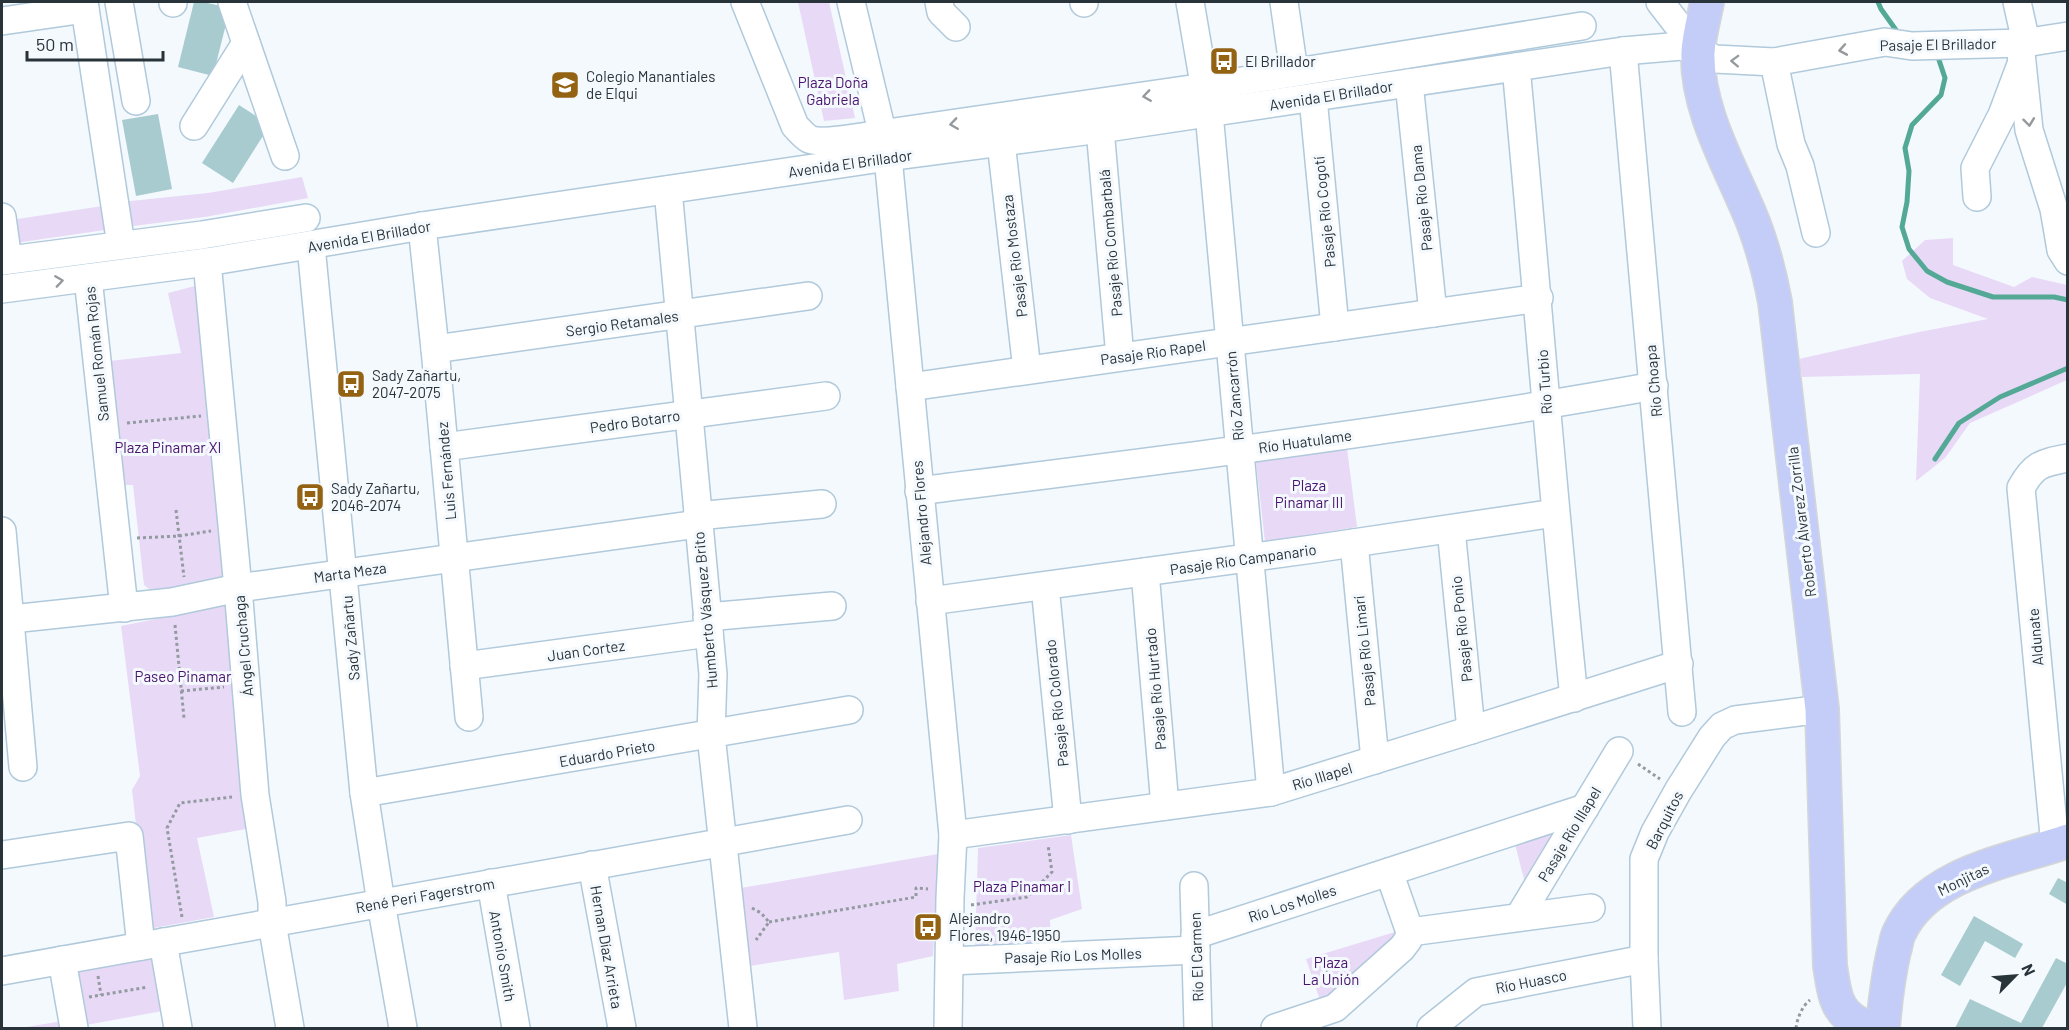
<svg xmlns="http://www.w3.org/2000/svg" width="2069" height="1030" viewBox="0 0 2069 1030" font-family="Barlow,sans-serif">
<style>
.green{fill:#e8d9f7}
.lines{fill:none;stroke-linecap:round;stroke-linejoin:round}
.stream{stroke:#54a996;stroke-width:5}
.building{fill:#a8cbd0}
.minor-casing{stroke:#b0c9db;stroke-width:30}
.major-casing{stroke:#d4d6d8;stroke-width:36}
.path{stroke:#939ba0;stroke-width:3;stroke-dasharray:3 3;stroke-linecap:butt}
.minor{stroke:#fff;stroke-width:27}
.major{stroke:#c3cdf7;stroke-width:33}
.oneway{stroke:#94999c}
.labels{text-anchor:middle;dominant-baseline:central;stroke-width:6;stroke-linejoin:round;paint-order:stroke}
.street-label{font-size:15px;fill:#29333a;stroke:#f4f9fd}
.poi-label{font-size:15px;fill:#29333a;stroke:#f4f9fd;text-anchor:start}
.park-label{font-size:15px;fill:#49126d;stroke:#f4f9fd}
</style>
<rect width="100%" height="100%" fill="#f4f9fd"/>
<g class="green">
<path d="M798,2H829L855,118L824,121Z"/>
<path d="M302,177L308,198L205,217L125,227L121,202L208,193Z"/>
<path d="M109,205L112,229L15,243L11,220Z"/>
<path d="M1953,238V265L2014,287L2032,277L2067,285V380L1970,423L1945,458L1916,481L1920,374L1802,377L1799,359L1919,332L1988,319L1930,298L1907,279L1902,261L1925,240Z"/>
<path d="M199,285L230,577L152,591L144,585L133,485H122L110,361L181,353L168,293Z"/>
<path d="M1347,448L1357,527L1265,542L1256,462Z"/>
<path d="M229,604L238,685L246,829L197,838L214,917L148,929L132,790L140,776L121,626Z"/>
<path d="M1564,824L1526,887L1515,844Z"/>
<path d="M1071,835L1082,909L1050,920L1051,942L975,949L978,848Z"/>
<path d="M938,854L933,956L897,964L899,991L844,1000L839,952L750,966L741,888Z"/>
<path d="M1395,932L1394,937L1343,984L1320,1000L1306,959Z"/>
<path d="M158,958L168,1010L86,1025L75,972Z"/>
<path d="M63,1021L64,1028H20Z"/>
</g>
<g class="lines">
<g class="stream">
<path d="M1878,2L1881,9L1896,30"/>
<path d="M1935,55L1938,57L1945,78L1941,95L1912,125L1905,148L1909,171L1907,202L1902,227L1909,249L1927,271L1947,282L1993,297H2054L2068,300"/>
<path d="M1935,459L1959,423L2000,397L2068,368"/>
</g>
</g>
<g class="building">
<path d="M194,2H203L230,8L213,76L178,67Z"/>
<path d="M239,105L270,125L233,183L202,163Z"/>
<path d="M158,114L172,189L136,196L122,120Z"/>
<path d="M2058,878L2068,883V905L2049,894Z"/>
<path d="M1974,916L2023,944L2015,958L1985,941L1960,986L1941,975Z"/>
<path d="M2056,958L2068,964V981L2042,1028H1955L1970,999L2021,1023Z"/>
</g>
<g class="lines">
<g class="minor-casing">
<g id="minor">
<path d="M84,2L121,245"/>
<path d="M119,2L136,101"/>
<path d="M232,2L285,156"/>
<path d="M745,2L795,126C799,130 804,136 809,139C821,145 866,136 882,134L1205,87L1582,26"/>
<path d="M851,2L888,157L953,835L950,898L948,1028"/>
<path d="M939,2L941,12L956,27"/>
<path d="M1084,2V3"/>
<path d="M1190,2L1209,113L1271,792"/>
<path d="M1284,2L1294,72"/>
<path d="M1660,2L1698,51"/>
<path d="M2017,2L2026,42"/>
<path d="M173,3V2"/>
<path d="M2,21L85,9"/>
<path d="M2020,43L2029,130L2054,209L2061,250L2068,261"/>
<path d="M1623,51L1682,712"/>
<path d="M1774,62L1791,144L1800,166L1816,233"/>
<path d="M1516,67C1536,277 1552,488 1574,698"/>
<path d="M1409,83L1433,313"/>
<path d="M1313,98L1335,327"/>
<path d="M194,126L246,43"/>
<path d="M1100,129L1120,357"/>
<path d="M1001,142L1027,370"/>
<path d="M668,190L713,674L711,735L743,1028"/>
<path d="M1977,197L1975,168L2002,115L2020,67"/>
<path d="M2,217L8,260"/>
<path d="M422,226L435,349L469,717"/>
<path d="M311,246L364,793L381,903L403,1028"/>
<path d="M2,261L202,235L306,218"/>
<path d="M207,262L238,588L255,795L272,902V923L290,1028"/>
<path d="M88,278L124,608"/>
<path d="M2,289L207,262L422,226L888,157L1100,129L1623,51L1682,46L1698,51L1715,59L1774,62L1885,42L1912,46L2024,43L2068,36"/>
<path d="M435,349L808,296"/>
<path d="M910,387L1539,298"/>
<path d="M444,447L826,396"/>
<path d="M919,491C1164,460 1410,430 1654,386"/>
<path d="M697,516L822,504"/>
<path d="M1451,529L1471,730"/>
<path d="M2,531L23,767"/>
<path d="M1354,543L1375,760"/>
<path d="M1145,572L1165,806"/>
<path d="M1045,586L1068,820"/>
<path d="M930,601L1313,549L1555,513"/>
<path d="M707,617L832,606"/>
<path d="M2,620L172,602L238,588L698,524"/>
<path d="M464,666L709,633"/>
<path d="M364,793L849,710"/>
<path d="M953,835L1271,792L1471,730L1679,664"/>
<path d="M2055,846L2021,488C2034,464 2042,463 2068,458"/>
<path d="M2,855L129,836L141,946"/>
<path d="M592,865L622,1028"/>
<path d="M1389,872L1410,932"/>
<path d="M491,883L516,1028"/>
<path d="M1194,886L1198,1028"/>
<path d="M1519,917L1619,751"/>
<path d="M1410,932L1591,908"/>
<path d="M1195,935L1585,808"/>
<path d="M163,942L178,1028"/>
<path d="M62,960L74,1028"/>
<path d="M950,961L1196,950"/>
<path d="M2,971L848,820"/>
<path d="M1275,1028L1335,1008L1402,948L1408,940L1410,932"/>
<path d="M1431,1028L1476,992L1644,959"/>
<path d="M1647,1028L1644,959V859L1655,832L1678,791L1712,737L1722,726L1735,720L1822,709"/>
</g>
</g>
<g class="major-casing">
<g id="major">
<path d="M1707,2C1704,18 1699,35 1698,52C1696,111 1732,169 1753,222C1763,248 1770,275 1775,302L1822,709L1830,966C1834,989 1834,1009 1856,1022C1862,1026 1873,1027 1880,1028"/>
<path d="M1883,1028C1885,1002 1888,977 1894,951C1896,946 1896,939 1899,933C1927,872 2011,861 2068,841"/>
</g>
</g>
<g class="path">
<path d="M127,423L201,416"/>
<path d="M176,510L184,577"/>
<path d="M137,538L179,536L211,531"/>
<path d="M175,625L184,718"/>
<path d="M181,691L224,687"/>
<path d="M1638,764L1660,779"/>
<path d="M971,905L1027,897L1052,872L1048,845"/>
<path d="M752,908L761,913L769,922L756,940"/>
<path d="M182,917L167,828L180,803L232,797"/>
<path d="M769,922L916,897V888L928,889"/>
<path d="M98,976L101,995"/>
<path d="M1329,985L1327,971L1352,961"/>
<path d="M89,997L148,987"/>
<path d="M1796,1028C1797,1019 1802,1006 1810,1000"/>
</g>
<use href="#minor" class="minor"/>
<use href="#major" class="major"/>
</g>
<defs><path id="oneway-chevron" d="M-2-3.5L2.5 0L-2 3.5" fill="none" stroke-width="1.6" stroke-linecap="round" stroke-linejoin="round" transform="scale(1.5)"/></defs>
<g class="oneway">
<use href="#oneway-chevron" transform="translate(1843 50) rotate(170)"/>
<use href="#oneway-chevron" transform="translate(1735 61) rotate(-178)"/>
<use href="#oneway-chevron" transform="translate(1147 96) rotate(172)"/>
<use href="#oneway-chevron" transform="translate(2029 122) rotate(83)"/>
<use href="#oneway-chevron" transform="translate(954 124) rotate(172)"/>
<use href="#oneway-chevron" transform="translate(59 281) rotate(-8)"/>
</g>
<defs>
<g id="bus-square" transform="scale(1.5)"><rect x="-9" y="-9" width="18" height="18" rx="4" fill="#936313" stroke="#f4f9fd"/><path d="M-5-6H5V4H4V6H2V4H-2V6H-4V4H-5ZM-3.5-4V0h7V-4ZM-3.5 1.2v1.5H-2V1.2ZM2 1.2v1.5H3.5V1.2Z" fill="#fff"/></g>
<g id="school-square" transform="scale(1.5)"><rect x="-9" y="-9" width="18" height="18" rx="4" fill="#936313" stroke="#f4f9fd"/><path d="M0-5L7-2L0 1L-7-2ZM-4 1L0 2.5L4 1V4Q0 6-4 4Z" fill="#fff"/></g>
</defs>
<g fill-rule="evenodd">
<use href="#bus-square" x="1224" y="61"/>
<use href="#school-square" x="565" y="85"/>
<use href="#bus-square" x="351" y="384"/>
<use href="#bus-square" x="310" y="497"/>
<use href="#bus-square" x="928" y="927"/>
</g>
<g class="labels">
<g class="street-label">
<text transform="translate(1938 44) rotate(-1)">Pasaje El Brillador</text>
<text transform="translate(1331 95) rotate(-9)">Avenida El Brillador</text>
<text transform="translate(850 163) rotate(-8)">Avenida El Brillador</text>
<text transform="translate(1421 198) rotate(-96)">Pasaje Río Dama</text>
<text transform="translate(1324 212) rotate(-96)">Pasaje Río Cogotí</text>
<text transform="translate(369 236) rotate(-10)">Avenida El Brillador</text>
<text transform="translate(1110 243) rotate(-95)">Pasaje Río Combarbalá</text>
<text transform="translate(1014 256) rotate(-97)">Pasaje Río Mostaza</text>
<text transform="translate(622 323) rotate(-8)">Sergio Retamales</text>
<text transform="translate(1153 352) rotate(-8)">Pasaje Río Rapel</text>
<text transform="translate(96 354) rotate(-96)">Samuel Román Rojas</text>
<text transform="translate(1653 381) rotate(-95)">Río Choapa</text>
<text transform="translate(1544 382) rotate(-94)">Río Turbio</text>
<text transform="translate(1234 396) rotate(-95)">Río Zancarrón</text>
<text transform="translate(635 421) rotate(-8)">Pedro Botarro</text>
<text transform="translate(1305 441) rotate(-8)">Río Huatulame</text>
<text transform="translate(446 471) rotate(-95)">Luis Fernández</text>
<text transform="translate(921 513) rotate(-95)">Alejandro Flores</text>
<text transform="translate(1801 522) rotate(-97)">Roberto Álvarez Zorrilla</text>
<text transform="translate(1243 559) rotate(-8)">Pasaje Río Campanario</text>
<text transform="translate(350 572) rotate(-8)">Marta Meza</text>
<text transform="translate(705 610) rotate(-95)">Humberto Vásquez Brito</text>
<text transform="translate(1461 629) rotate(-96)">Pasaje Río Ponio</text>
<text transform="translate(2035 637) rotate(-95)">Aldunate</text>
<text transform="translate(350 638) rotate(-95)">Sady Zañartu</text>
<text transform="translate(243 646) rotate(-95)">Ángel Cruchaga</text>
<text transform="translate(586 650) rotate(-8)">Juan Cortez</text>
<text transform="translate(1364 651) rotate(-96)">Pasaje Río Limarí</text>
<text transform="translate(1155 689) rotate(-95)">Pasaje Río Hurtado</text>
<text transform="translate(1056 703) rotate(-96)">Pasaje Río Colorado</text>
<text transform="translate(607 753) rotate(-10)">Eduardo Prieto</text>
<text transform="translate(1322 776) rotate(-17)">Río Illapel</text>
<text transform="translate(1664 820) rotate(-63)">Barquitos</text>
<text transform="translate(1569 834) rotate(-59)">Pasaje Río Illapel</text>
<text transform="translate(1963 879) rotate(-26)">Monjitas</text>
<text transform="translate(425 895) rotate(-10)">René Peri Fagerstrom</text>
<text transform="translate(1292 903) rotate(-18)">Río Los Molles</text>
<text transform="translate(607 947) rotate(80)">Hernan Díaz Arrieta</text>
<text transform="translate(1073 955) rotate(-2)">Pasaje Río Los Molles</text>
<text transform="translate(503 956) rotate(80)">Antonio Smith</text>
<text transform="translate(1196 957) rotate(-92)">Río El Carmen</text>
<text transform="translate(1531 981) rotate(-11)">Río Huasco</text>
</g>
<g class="poi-label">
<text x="1245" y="61">El Brillador</text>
<text x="586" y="76">Colegio Manantiales<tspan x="586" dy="17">de Elqui</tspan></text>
<text x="372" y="375">Sady Zañartu,<tspan x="372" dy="17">2047-2075</tspan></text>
<text x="331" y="488">Sady Zañartu,<tspan x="331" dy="17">2046-2074</tspan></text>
<text x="949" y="918">Alejandro<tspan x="949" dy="17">Flores, 1946-1950</tspan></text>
</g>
<g class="park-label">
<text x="833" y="82">Plaza Doña<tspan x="833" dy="17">Gabriela</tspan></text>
<text x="168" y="447">Plaza Pinamar XI</text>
<text x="1309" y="485">Plaza<tspan x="1309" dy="17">Pinamar III</tspan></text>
<text x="183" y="676">Paseo Pinamar</text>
<text x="1022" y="886">Plaza Pinamar I</text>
<text x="1331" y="962">Plaza<tspan x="1331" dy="17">La Unión</tspan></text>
</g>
</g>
<rect width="2069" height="1030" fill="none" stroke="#29333a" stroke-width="6"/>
<g transform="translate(2015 976) rotate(65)" stroke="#f4f9fd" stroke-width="4.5" paint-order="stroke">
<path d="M0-4.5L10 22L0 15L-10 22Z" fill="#29333a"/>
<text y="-9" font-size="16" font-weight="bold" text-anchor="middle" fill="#29333a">N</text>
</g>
<path d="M27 51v9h136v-9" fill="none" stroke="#29333a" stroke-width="3"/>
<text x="36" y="51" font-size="18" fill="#29333a" stroke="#f4f9fd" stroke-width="4.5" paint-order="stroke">50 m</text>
</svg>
